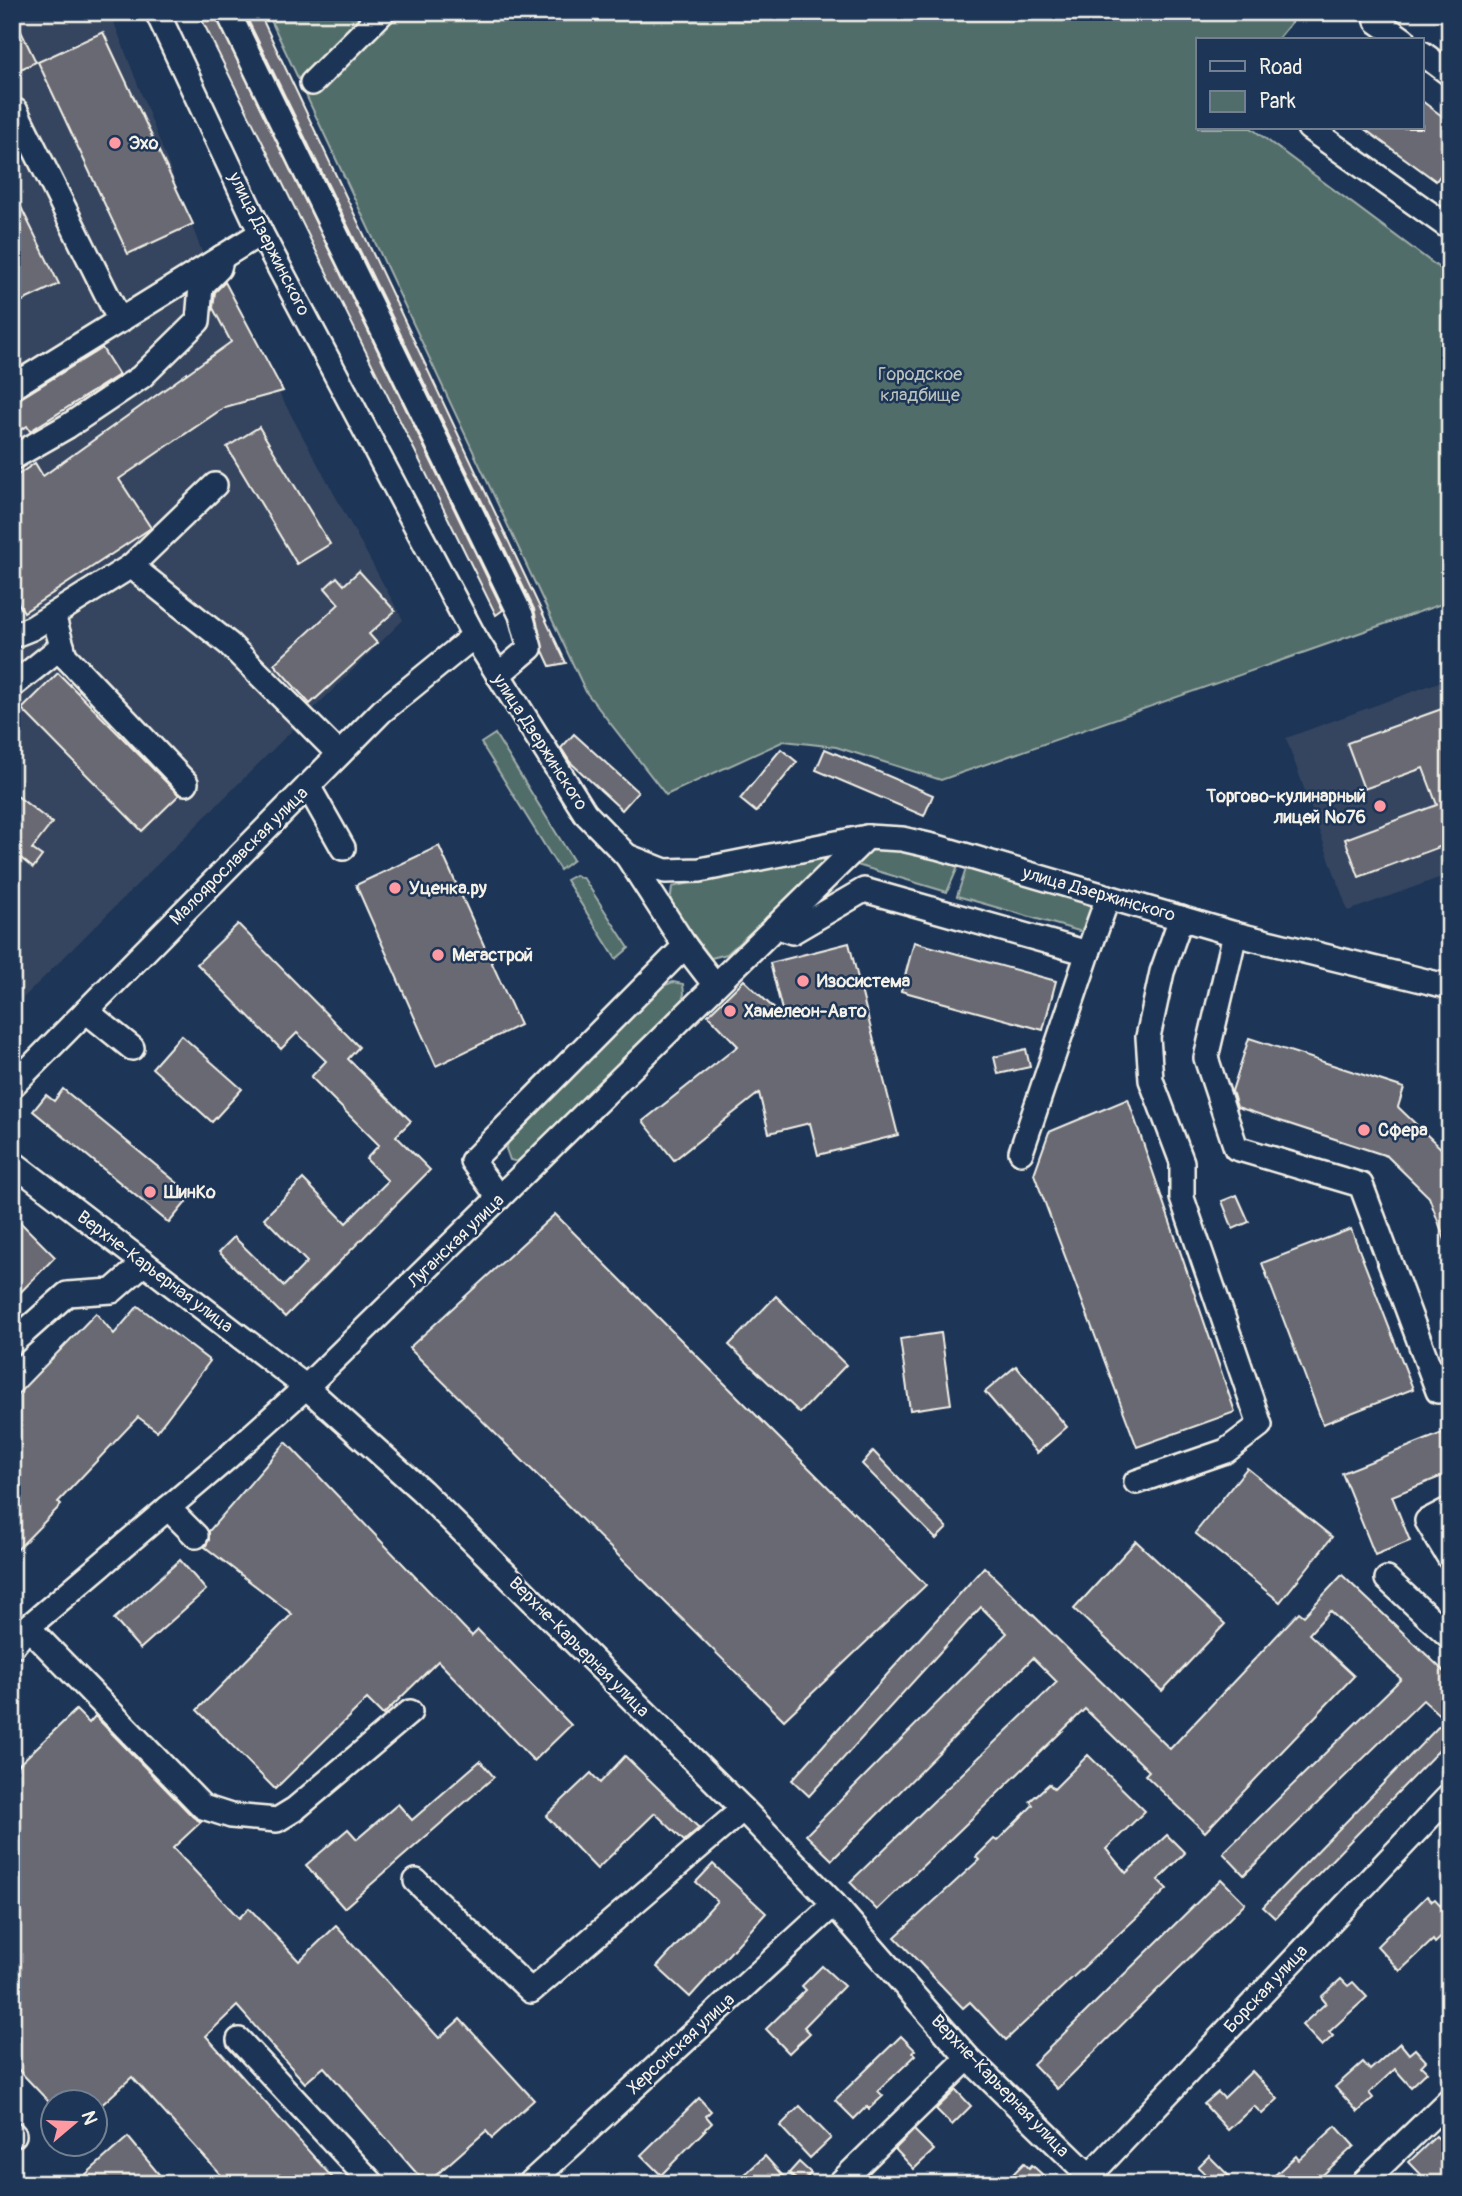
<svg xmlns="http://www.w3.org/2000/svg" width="1462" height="2196" viewBox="0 0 1462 2196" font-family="Pangolin,sans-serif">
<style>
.built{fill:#34455f}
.green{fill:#516d6b;stroke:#a2afaa;stroke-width:2}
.building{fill:#696973;stroke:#f4f1e8;stroke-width:2}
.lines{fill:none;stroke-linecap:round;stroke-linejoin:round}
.minor-casing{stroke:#f4f1e8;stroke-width:28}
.minor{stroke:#1d3557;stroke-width:23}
.poi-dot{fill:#ff9aa2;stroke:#1d3557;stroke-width:2.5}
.labels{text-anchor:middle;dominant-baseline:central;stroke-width:5;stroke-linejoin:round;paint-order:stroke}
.poi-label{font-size:18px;font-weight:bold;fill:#f4f1e8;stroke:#1d3557;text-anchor:start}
.street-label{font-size:18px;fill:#f4f1e8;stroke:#1d3557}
.park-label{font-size:18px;fill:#bbc3bc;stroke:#1d3557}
</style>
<rect width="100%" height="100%" fill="#1d3557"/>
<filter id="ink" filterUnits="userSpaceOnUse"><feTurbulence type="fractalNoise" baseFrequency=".0143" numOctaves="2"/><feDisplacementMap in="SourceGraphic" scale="14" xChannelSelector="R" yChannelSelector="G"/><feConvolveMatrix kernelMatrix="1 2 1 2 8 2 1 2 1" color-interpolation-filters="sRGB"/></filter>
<g filter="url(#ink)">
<g class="built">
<path d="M12,12H110L202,252L403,620L12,1009Z"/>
<path d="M1450,678V874L1348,911L1286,738Z"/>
</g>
<g class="green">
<path d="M267,12H1300L1277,40H1198V128H1251L1450,276V601L941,780L836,747L784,741L666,795L586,692Z"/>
<path d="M495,734L573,860L560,870L481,743Z"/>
<path d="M881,843L961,860L947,892L850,863Z"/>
<path d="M840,850L727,954L711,958L670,904L672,887Z"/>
<path d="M968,863L1096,902L1086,933L957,896Z"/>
<path d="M575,875L584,879L629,948L616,959L566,880Z"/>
<path d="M673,982L683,984L684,994L681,1003L528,1158L518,1162L510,1160L506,1149L509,1140L663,986Z"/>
</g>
<g class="building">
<path d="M198,12H214L503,610L496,615Z"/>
<path d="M244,12H259L566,663L550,666L543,651L534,609Z"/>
<path d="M12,13L36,62L12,73Z"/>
<path d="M103,32L193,224L128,254L38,62Z"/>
<path d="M1422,101L1450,122V162L1436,181L1363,128H1422Z"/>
<path d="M12,189L59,284L12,306Z"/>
<path d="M225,282L283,391L225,407L119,479L151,528L24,612L12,593V479L35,463L43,476L231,342L213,308L215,292Z"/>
<path d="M102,348L119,375L30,431L27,426L12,435V401L19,399Z"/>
<path d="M259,427L330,544L297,564L227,447Z"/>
<path d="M359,571L395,611L369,634L377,643L310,704L274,664L339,604L325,588L337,577L344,585Z"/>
<path d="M58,673L179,795L142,831L22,709Z"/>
<path d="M1450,706V843L1359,877L1345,839L1437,805L1423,768L1364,789L1347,743Z"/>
<path d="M574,734L638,792L622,810L570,762L561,748Z"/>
<path d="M781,749L797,762L756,812L740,799Z"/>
<path d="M825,749L933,795L924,816L816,770Z"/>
<path d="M12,792L52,823L32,849L42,856L33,868L12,851Z"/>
<path d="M439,846L520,1025L436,1066L356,885Z"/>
<path d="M238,924L359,1047L348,1059L411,1121L396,1136L430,1170L285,1317L219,1252L234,1237L284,1286L307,1262L264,1218L303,1179L346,1223L388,1181L366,1159L379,1145L311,1077L326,1061L297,1033L281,1049L197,964Z"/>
<path d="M914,942L1056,981L1043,1030L901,991Z"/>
<path d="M849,943L898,1135L818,1155L810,1123L769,1133L759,1093L674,1160L643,1121L738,1046L708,1015L744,980L784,1018L770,963Z"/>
<path d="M181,1035L242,1089L212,1122L152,1068Z"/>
<path d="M1249,1038L1404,1088L1398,1107L1450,1157V1248H1448L1429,1197L1387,1156L1237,1107L1232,1091Z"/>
<path d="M1026,1049L1030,1067L998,1074L994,1057Z"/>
<path d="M63,1089L192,1195L169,1223L33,1111L46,1095L54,1101Z"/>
<path d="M1128,1099L1235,1412L1137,1447L1034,1174L1049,1132Z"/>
<path d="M1237,1195L1249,1222L1233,1229L1222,1201Z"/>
<path d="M12,1214L55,1257L12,1301Z"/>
<path d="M555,1214L926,1585L784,1720L409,1348Z"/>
<path d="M1351,1229L1413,1389L1323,1424L1262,1263Z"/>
<path d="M776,1296L846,1365L800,1413L729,1345Z"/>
<path d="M138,1306L210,1361L157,1431L138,1417L58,1502L61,1505L12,1555V1400L96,1313L114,1334Z"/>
<path d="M941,1333L951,1404L910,1410L900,1339Z"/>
<path d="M1016,1366L1067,1427L1037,1453L985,1392Z"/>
<path d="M1450,1430V1473L1392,1496L1410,1541L1375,1555L1342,1473Z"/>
<path d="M286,1442L472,1636L478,1630L571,1725L534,1761L438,1661L383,1715L367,1699L275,1789L197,1710L292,1614L205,1547L209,1540V1531Z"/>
<path d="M873,1451L947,1528L936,1539L862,1464Z"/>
<path d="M1247,1468L1332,1537L1280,1602L1195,1533Z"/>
<path d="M1136,1541L1225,1624L1162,1691L1074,1609Z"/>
<path d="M180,1560L206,1590L140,1649L114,1619Z"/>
<path d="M984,1567L1170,1749L1299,1612L1304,1616L1342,1575L1450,1677V1739L1275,1918L1263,1907L1445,1720L1423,1700L1244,1875L1223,1853L1401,1679L1330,1611L1309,1634L1354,1676L1205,1832L1145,1775L1149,1771L1085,1709L877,1910L850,1882L1057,1682L1033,1658L832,1860L806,1835L1007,1633L981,1607L809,1796L792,1780Z"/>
<path d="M76,1710L89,1723L95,1716L193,1817L201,1822L173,1848L239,1918L249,1908L299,1961L336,1926L439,2038L460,2019L534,2100L492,2138L486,2131L426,2184L324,2067L305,2083L237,2006L206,2036L338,2184H229L132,2077L94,2112V2102H49L12,2063V1771Z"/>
<path d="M1088,1755L1145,1811L1106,1849L1126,1873L1167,1835L1185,1853L1158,1880L1167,1889L1006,2040L970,2002L963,2008L895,1937L979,1860L976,1857L994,1839L997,1841L1033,1805L1030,1801L1049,1784L1054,1789Z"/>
<path d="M625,1756L699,1828L684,1841L655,1813L597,1869L546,1816L591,1773L600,1783Z"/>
<path d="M480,1761L494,1777L344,1908L306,1865L348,1829L357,1839L398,1804L412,1820Z"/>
<path d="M713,1864L766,1913L690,1997L657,1967L717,1901L696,1882Z"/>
<path d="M1221,1879L1245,1903L1057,2089L1033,2064Z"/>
<path d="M1427,1896L1432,1901L1435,1899L1445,1910L1443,1913L1450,1920V1929L1435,1943L1433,1940L1400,1971L1377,1946Z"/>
<path d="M822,1966L844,1986L804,2027L810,2033L789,2053L766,2029L806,1990L802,1986Z"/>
<path d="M1341,1979L1348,1986L1353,1982L1367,1997L1329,2032L1333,2036L1322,2046L1302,2025L1326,2003L1321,1997Z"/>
<path d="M901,2036L915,2050L913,2052L916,2055L878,2091L883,2096L869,2109L867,2106L854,2119L835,2100Z"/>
<path d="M1400,2043L1409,2054L1415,2049L1426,2061L1421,2066L1427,2072L1411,2087L1395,2069L1369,2093L1373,2098L1358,2112L1335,2087L1363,2062L1370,2070Z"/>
<path d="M1252,2071L1278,2099L1262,2114L1254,2106L1228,2130L1204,2104L1218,2092L1224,2098Z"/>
<path d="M956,2090L971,2106L952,2125L936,2109Z"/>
<path d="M699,2098L711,2111L706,2116L712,2123L661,2175L641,2155Z"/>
<path d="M800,2106L831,2138L810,2158L780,2126Z"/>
<path d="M1336,2126L1354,2146L1313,2184H1283L1275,2175L1296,2156L1299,2160Z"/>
<path d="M914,2130L934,2150L914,2169L895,2149Z"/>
<path d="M1436,2136L1450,2150V2169L1435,2184H1430L1409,2162Z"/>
<path d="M128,2137L167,2184H75Z"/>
<path d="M765,2156L790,2184H752L744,2175Z"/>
<path d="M1209,2156L1237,2184H1216L1198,2167Z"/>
<path d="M799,2162L811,2173L801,2184L789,2173Z"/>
<path d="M1024,2163L1029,2168L1032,2165L1044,2176L1040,2180L1044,2184H1003Z"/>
</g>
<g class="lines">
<g class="minor-casing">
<g id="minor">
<path d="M157,12L261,233L474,636L585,813L627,856L665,871L700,870L867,837L902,839L937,847L1235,934L1450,987"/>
<path d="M228,12L521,615L530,648L498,675"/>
<path d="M1384,12L1377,21L1404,40"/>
<path d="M1422,53L1450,74"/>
<path d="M312,83L383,12"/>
<path d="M16,111L120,321"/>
<path d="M1309,128L1450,228"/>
<path d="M12,387L261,233"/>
<path d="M12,458L68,426L141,377L198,321L201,286L219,268L222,257"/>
<path d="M131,566L229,644L339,754"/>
<path d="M53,615L65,656L186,783"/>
<path d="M12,636L32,628L131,566L215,485"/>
<path d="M12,686L62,646"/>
<path d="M308,786L343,848"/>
<path d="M627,856L685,946L715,985"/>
<path d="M776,926L792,932L864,890L1088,953L1108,897"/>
<path d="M1235,934L1206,1058L1236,1148L1361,1185L1438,1391"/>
<path d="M86,1011L132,1048"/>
<path d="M12,1086L382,711L474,636"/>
<path d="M1021,1152L1088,953"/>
<path d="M12,1162L306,1387L422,1491L743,1809L834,1904L968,2058L1098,2184"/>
<path d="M499,1198L472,1161L685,946"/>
<path d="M12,1343L67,1294L112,1291L144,1263"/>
<path d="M1136,1482L1226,1451L1260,1425L1182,1198V1162L1151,1080L1148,1037L1162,972L1181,918"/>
<path d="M168,1508L196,1536"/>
<path d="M1450,1509L1427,1521L1450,1559"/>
<path d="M1387,1579L1450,1637"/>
<path d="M28,1627L203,1807L231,1816L277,1820L295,1809L410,1712"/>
<path d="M12,1647L28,1627L227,1458L306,1387L867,837"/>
<path d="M416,1881L531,1991L743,1809"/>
<path d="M239,2040L373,2184"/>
<path d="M12,2133L14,2135"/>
<path d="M529,2184L834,1904"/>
<path d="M839,2184L968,2058"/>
<path d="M1082,2184L1450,1795"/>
<path d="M1362,2184L1450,2099"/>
</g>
</g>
<use href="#minor" class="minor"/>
</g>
</g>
<g class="poi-dot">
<circle cx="115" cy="143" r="7"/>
<circle cx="1380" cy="806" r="7"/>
<circle cx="395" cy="888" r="7"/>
<circle cx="438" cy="955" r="7"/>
<circle cx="803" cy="981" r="7"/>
<circle cx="730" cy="1011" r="7"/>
<circle cx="1364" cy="1130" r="7"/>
<circle cx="150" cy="1192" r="7"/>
</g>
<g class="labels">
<g class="poi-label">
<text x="129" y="143">Эхо</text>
<text x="1366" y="796" text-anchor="end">Торгово-кулинарный<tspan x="1366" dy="21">лицей №76</tspan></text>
<text x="409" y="888">Уценка.ру</text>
<text x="452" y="955">Мегастрой</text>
<text x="817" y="981">Изосистема</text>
<text x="744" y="1011">Хамелеон-Авто</text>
<text x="1378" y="1130">Сфера</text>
<text x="164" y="1192">ШинКо</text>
</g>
<g class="street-label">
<text transform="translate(269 244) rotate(63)">улица Дзержинского</text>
<text transform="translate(540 742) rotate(57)">улица Дзержинского</text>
<text transform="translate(239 856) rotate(-45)">Малоярославская улица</text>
<text transform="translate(1099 894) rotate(16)">улица Дзержинского</text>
<text transform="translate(456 1241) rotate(-44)">Луганская улица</text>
<text transform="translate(155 1272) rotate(37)">Верхне-Карьерная улица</text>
<text transform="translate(579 1647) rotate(45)">Верхне-Карьерная улица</text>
<text transform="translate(1266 1989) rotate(-47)">Борская улица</text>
<text transform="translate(681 2044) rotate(-43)">Херсонская улица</text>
<text transform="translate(1000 2086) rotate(46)">Верхне-Карьерная улица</text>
</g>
<g class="park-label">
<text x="920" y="374">Городское<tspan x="920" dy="21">кладбище</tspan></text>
</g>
</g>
<rect width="1462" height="2196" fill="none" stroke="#1d3557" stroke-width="42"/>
<rect x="21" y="21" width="1420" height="2154" fill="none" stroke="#f4f1e8" stroke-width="2.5" filter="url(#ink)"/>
<rect x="1196" y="38" width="228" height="91" fill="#1d3557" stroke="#738091" stroke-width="2"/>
<rect x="1210" y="61" width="35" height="10" fill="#1d3557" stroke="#738091" stroke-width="2"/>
<text x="1259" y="74" font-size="21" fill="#f4f1e8">Road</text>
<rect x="1210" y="91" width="35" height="21" fill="#516d6b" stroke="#738091" stroke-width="2"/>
<text x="1259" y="108" font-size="21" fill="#f4f1e8">Park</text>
<g transform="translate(74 2123) rotate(71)"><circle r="33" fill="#1d3557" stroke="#738091" stroke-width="2"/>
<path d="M0-5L12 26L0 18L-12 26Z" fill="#ff9aa2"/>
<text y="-10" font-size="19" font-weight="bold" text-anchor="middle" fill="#f4f1e8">N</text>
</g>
</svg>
